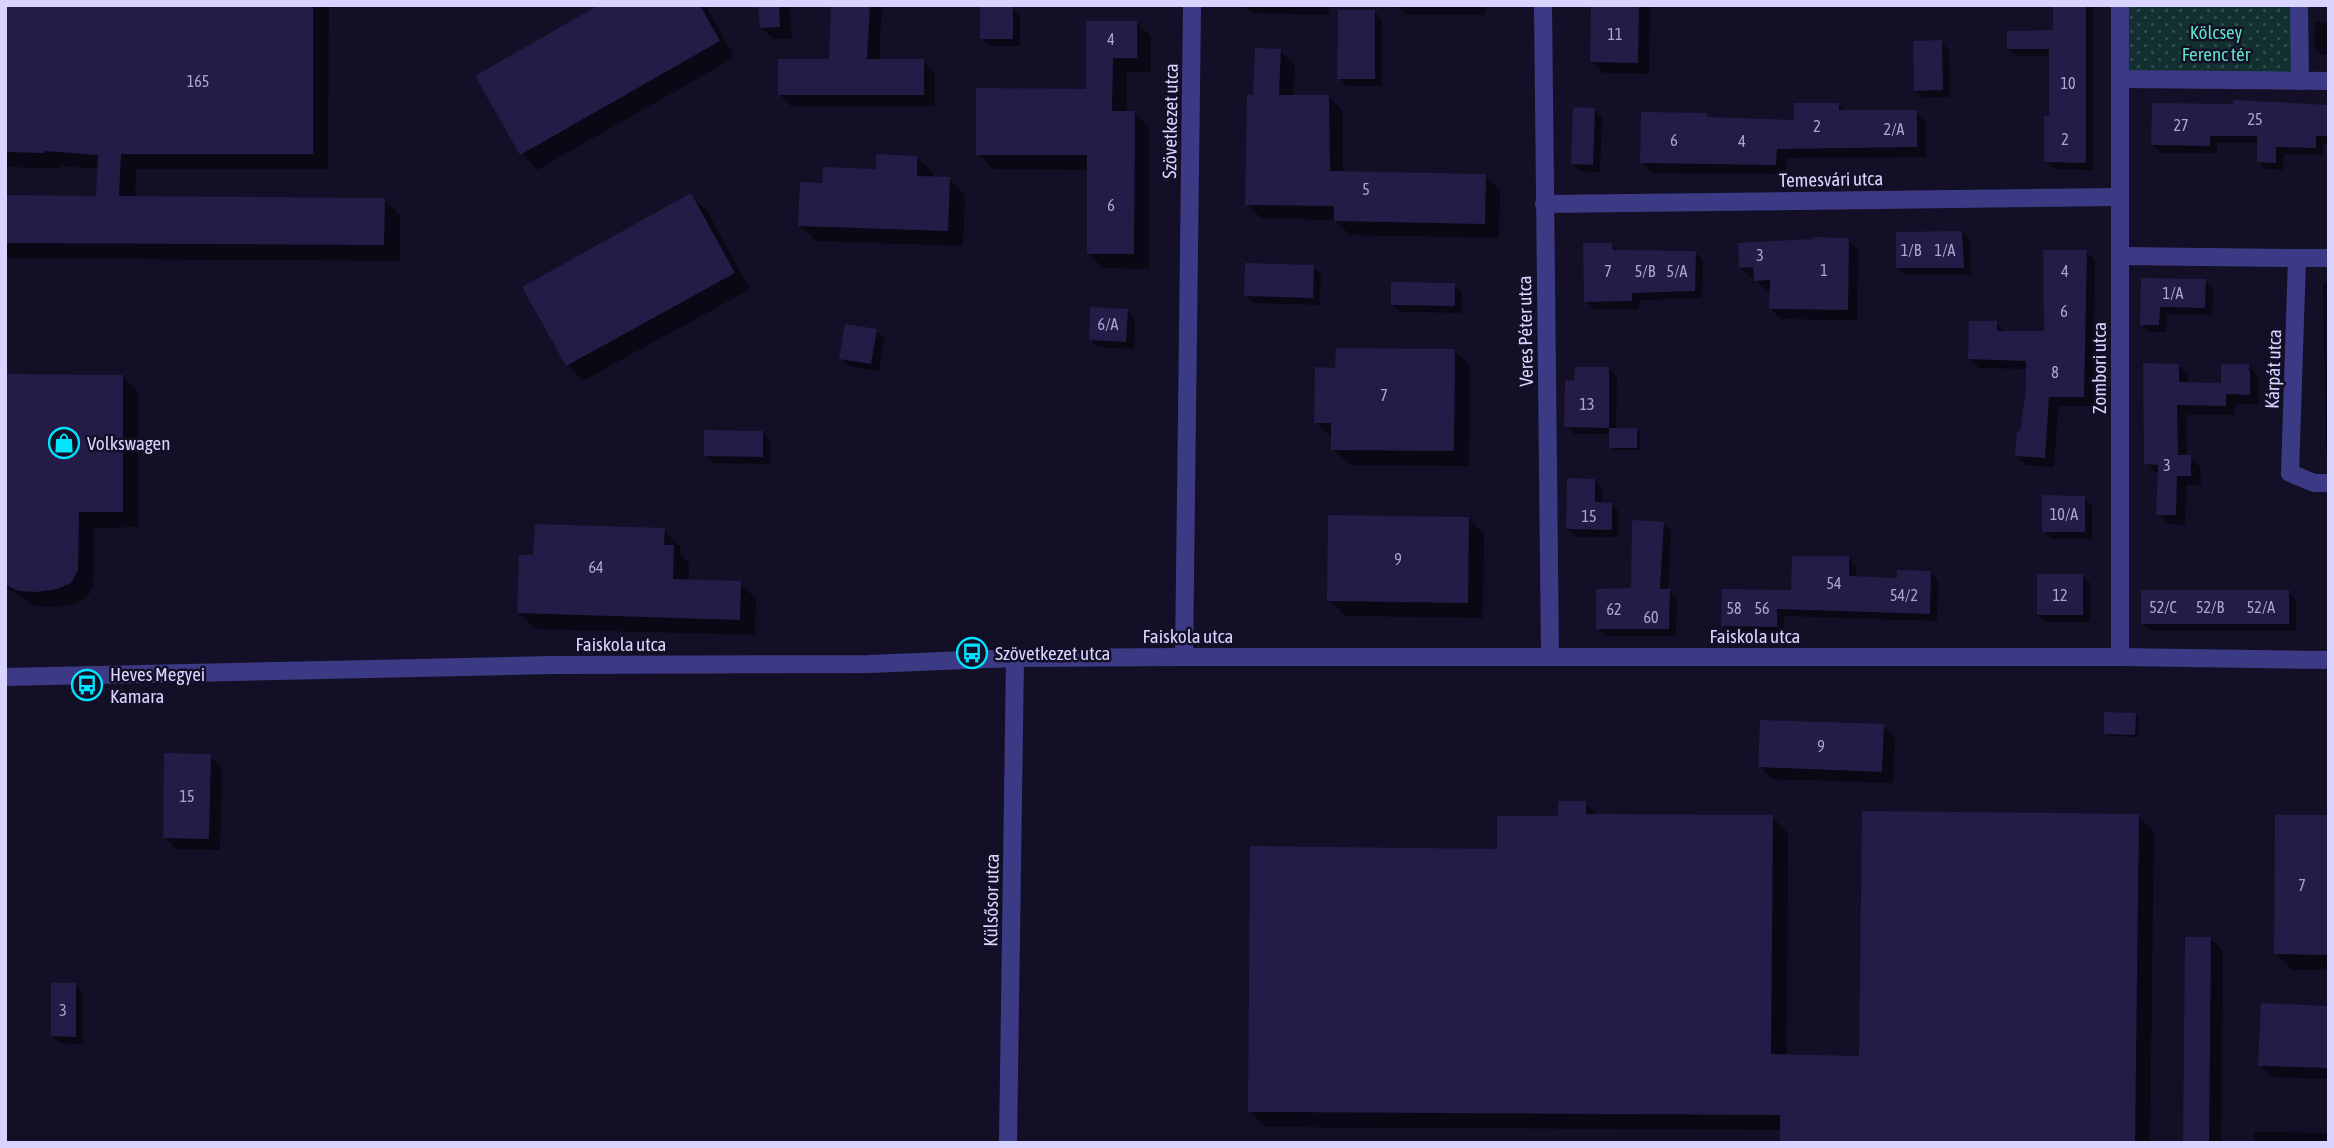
<svg xmlns="http://www.w3.org/2000/svg" width="2334" height="1148" viewBox="0 0 2334 1148" font-family="'Asap Condensed',sans-serif">
<style>
.grass{fill:url(#grass-dots)}
.shadow{fill:#0007}
.building{fill:#241b47}
.lines{fill:none;stroke-linecap:round;stroke-linejoin:round}
.street{stroke:#3d3a85;stroke-width:18}
.labels{text-anchor:middle;dominant-baseline:central;stroke-width:5;stroke-linejoin:round;paint-order:stroke}
.number-label{font-size:16px;fill:#aca6d1}
.park-label{font-size:19px;fill:#5fe0c0;stroke:#130f26}
.street-label{font-size:19px;fill:#d9d4ff;stroke:#130f26}
.poi-label{font-size:19px;fill:#d9d4ff;stroke:#130f26;text-anchor:start}
</style>
<defs>
<pattern id="grass-dots" width="8" height="8" patternUnits="userSpaceOnUse" patternTransform="scale(1.75)"><rect width="8" height="8" fill="#12302f"/><path d="M2 2h.1M6 6h.1" fill="none" stroke="#344d4e" stroke-width="1.8" stroke-linecap="round"/></pattern>
</defs>
<rect width="100%" height="100%" fill="#130f26"/>
<path class="grass" d="M2122,5H2299L2300,81L2120,79Z"/>
<g class="shadow">
<path d="M5,5H62V8H87V5H329L328,169H136L135,198L384,199L400,215V261L5,258V197H98L99,169L61,166V168L5,167Z"/>
<path d="M603,5H705L732,52V59L537,170L522,154Z"/>
<path d="M760,5H789L792,38L773,39L761,27Z"/>
<path d="M833,5H882L879,61H923L935,73V106L792,107L780,95L831,61Z"/>
<path d="M1243,5H1329V15L1251,13Z"/>
<path d="M1397,5H1485V15H1405Z"/>
<path d="M1593,5H1650L1649,74L1603,73L1592,62Z"/>
<path d="M2055,5L2093,6V170L2053,169L2046,162L2051,118V56H2016L2008,49L2055,32Z"/>
<path d="M1012,9L1020,16V46H990L982,38Z"/>
<path d="M1375,12L1382,20V86H1347L1339,78Z"/>
<path d="M1136,22L1151,37V72H1127V112H1134L1149,127V269L1103,268L1088,253L1089,170L993,169L978,154L1087,90Z"/>
<path d="M2315,22H2329V55H2322L2314,47Z"/>
<path d="M1941,42L1949,50L1950,97L1923,98L1915,90Z"/>
<path d="M1280,51L1295,65L1293,97H1329L1343,111V173L1485,176L1500,190L1499,238L1350,235L1335,220L1261,218L1247,204L1255,97Z"/>
<path d="M1839,105L1845,111L1916,112L1926,122V157L1786,158V174L1653,173L1642,162L1707,115L1711,119L1795,121Z"/>
<path d="M2329,106V143H2323V155L2284,154L2283,170L2266,169L2258,162L2259,143H2217V153H2161L2153,145Z"/>
<path d="M1595,110L1602,118L1600,172L1580,171L1572,163Z"/>
<path d="M917,158L933,173L932,178L949,179L965,195L963,246L816,241L800,225L824,185Z"/>
<path d="M691,195L707,211L750,289L583,381L567,365Z"/>
<path d="M1962,232L1970,240L1971,275H1906L1898,268Z"/>
<path d="M1848,240L1858,250L1857,320L1781,319L1771,309V290H1766L1756,280V277L1751,278L1741,268Z"/>
<path d="M1612,245L1619,252L1696,253L1703,261L1702,298L1639,300V309H1594L1586,301Z"/>
<path d="M2086,252L2095,261L2093,406H2058L2054,467L2026,465L2017,456L2028,389V369L1979,368L1970,358L1996,323L2006,333H2045Z"/>
<path d="M1313,267L1321,274L1320,305L1253,303L1246,295Z"/>
<path d="M2143,280L2205,281L2213,289L2212,315L2167,314L2166,332H2149L2141,324Z"/>
<path d="M2323,283H2329V454L2326,451Z"/>
<path d="M1454,285L1462,292V313L1400,312L1393,305Z"/>
<path d="M1127,310L1135,318L1134,349L1098,347L1090,339Z"/>
<path d="M876,330L884,338L879,371L849,366L841,359Z"/>
<path d="M1454,351L1470,366L1469,466L1349,465L1333,449V439L1316,422L1337,369Z"/>
<path d="M2178,365L2188,375V384L2223,385L2248,366L2258,376L2259,404H2236L2235,415H2187V457H2190L2200,467L2201,485H2186L2185,525L2168,524L2158,514L2159,473H2156L2146,463Z"/>
<path d="M1609,369L1617,377L1616,429H1636L1640,433V450H1614L1610,447V434H1574L1566,426L1576,382Z"/>
<path d="M5,376H122L138,392V527L94,528L93,586L87,598L74,604L54,607L35,606L5,587Z"/>
<path d="M762,433L770,441V464L713,463L706,456Z"/>
<path d="M1594,480L1602,488V504H1611L1619,512V537H1576L1568,529Z"/>
<path d="M2084,498L2092,506V539H2052L2044,531Z"/>
<path d="M1469,518L1484,534L1483,618L1345,616L1329,600Z"/>
<path d="M1663,523L1671,531L1668,591L1677,598L1676,636H1606L1598,629L1633,590Z"/>
<path d="M664,530L680,546V553L689,563V582L740,583L756,599L755,635L535,629L519,613L535,557Z"/>
<path d="M1848,558L1856,566V578L1899,580L1931,573L1938,581L1937,621L1784,616V634L1731,633L1723,625L1793,592Z"/>
<path d="M2083,576L2090,583V622H2046L2038,615Z"/>
<path d="M2288,592L2296,600V631H2151L2143,624Z"/>
<path d="M2135,715L2139,718L2138,737L2109,736L2105,733Z"/>
<path d="M1883,726L1895,738L1893,783L1772,779L1760,767Z"/>
<path d="M210,756L222,768L220,850L176,849L164,837Z"/>
<path d="M1585,803L1598,816L1772,817L1788,833L1787,1056L1861,1057L2138,816L2154,832L2150,1143H1782V1130L1265,1127L1249,1111L1498,851Z"/>
<path d="M2329,817V970H2292L2276,954Z"/>
<path d="M2211,939L2223,951L2221,1143H2185Z"/>
<path d="M75,985L83,993V1044L60,1043L52,1036Z"/>
<path d="M2329,1008V1079L2272,1077L2260,1065Z"/>
<path d="M2254,1132L2329,1133V1143H2254Z"/>
</g>
<g class="building">
<path d="M5,5L313,7V154H121L119,196L385,198L384,245L5,243V195L96,196L98,155L45,151V153L5,152Z"/>
<path d="M599,5H700L720,41L520,155L475,76Z"/>
<path d="M758,5H779L780,27L760,28Z"/>
<path d="M831,5H870L867,59H924V95H778V59H829Z"/>
<path d="M1591,5H1639L1638,63L1590,62Z"/>
<path d="M2053,5H2086V163L2044,162V116H2049V49H2007V31L2053,30Z"/>
<rect x="980" y="7" width="33" height="32"/>
<path d="M1338,10H1375V79H1337Z"/>
<path d="M1086,21H1137V58H1113L1112,111H1135L1134,254H1087V155H976V88L1086,89Z"/>
<path d="M1942,40L1943,90L1914,91L1913,41Z"/>
<path d="M1255,48L1281,49L1279,95H1329L1330,171L1486,174L1485,224L1334,221V206L1245,205L1247,95H1253Z"/>
<path d="M2233,100L2329,105V136H2316V148L2276,147V163L2257,162V136H2210V146L2151,145L2152,103L2233,104Z"/>
<path d="M1794,103H1839V110H1917V147L1777,149L1776,165L1640,163L1641,112L1707,113L1708,117L1794,120Z"/>
<path d="M1573,107L1595,108L1593,165L1571,164Z"/>
<path d="M876,154L917,156V176L950,177L948,231L798,226L800,182L822,183L823,167L876,169Z"/>
<path d="M691,193L735,273L566,366L522,287Z"/>
<path d="M1962,231L1964,268H1896V232Z"/>
<path d="M1813,237L1849,238L1848,310L1769,309L1770,280L1754,281L1753,267L1739,268L1738,243L1813,239Z"/>
<path d="M1583,243H1612L1613,250L1696,251L1695,291L1632,293V301L1584,302Z"/>
<path d="M2043,250H2087L2084,397H2049L2045,458L2015,456L2017,431H2020L2026,389V361L1968,359L1969,321H1997V331H2044Z"/>
<path d="M1245,263L1314,265L1313,298L1244,296Z"/>
<path d="M2141,278L2206,279L2205,308L2160,307L2159,325H2140Z"/>
<path d="M1391,282L1455,283V306L1391,305Z"/>
<path d="M1090,307L1128,309L1126,342L1089,340Z"/>
<path d="M845,324L877,329L871,364L839,359Z"/>
<path d="M1336,348L1455,349L1454,451L1331,450V423H1314L1315,367L1335,368Z"/>
<path d="M2143,363L2179,364V382L2221,383V364H2249V371H2250V395L2226,394V406L2177,405L2178,455H2191V476H2177L2176,515H2156L2158,465L2144,464Z"/>
<path d="M1575,367H1609V428L1564,427L1565,380L1574,381Z"/>
<path d="M5,374L123,375V512H79L78,570L71,583L57,589L37,592L18,591L5,584Z"/>
<rect x="1609" y="428" width="28" height="20"/>
<path d="M704,430L763,431V457L704,456Z"/>
<path d="M1567,478L1595,479V502L1612,503V530L1566,529Z"/>
<path d="M2042,495L2085,496V532H2042Z"/>
<path d="M1328,515L1469,517L1468,603L1327,601Z"/>
<path d="M1632,520L1664,522L1660,589H1670L1669,629H1596V589L1631,588Z"/>
<path d="M535,524L665,528L664,545H674L673,579L741,581L740,620L517,613L519,555H533Z"/>
<path d="M1792,556H1849V576L1897,578V570L1931,571L1930,614L1777,609V627L1721,626L1722,589L1791,590Z"/>
<rect x="2037" y="574" width="46" height="41"/>
<rect x="2141" y="590" width="148" height="34"/>
<path d="M2104,712L2136,713L2135,735L2104,734Z"/>
<path d="M1760,720L1884,724L1882,772L1758,767Z"/>
<path d="M164,753L211,754L209,839L163,838Z"/>
<path d="M1558,801H1586V814L1773,815L1771,1054L1859,1056L1862,811L2139,814L2135,1143H1780V1115L1248,1112L1250,846L1497,849V816H1558Z"/>
<path d="M2275,815H2329V955L2274,954Z"/>
<path d="M2185,937H2211L2209,1143H2183Z"/>
<path d="M51,983H76V1037L51,1036Z"/>
<path d="M2261,1003L2329,1006V1068L2258,1066Z"/>
</g>
<g class="lines">
<g class="street">
<path d="M1543,5L1550,656"/>
<path d="M2120,5V657"/>
<path d="M2299,5L2300,81"/>
<path d="M2120,79L2329,81"/>
<path d="M1544,204L2119,197"/>
<path d="M2120,256L2297,258"/>
<path d="M2329,258H2297L2290,473L2314,483H2329"/>
<path d="M1184,657L1192,5"/>
<path d="M5,677L552,665L869,664L1015,658L1184,657H2120L2329,660"/>
<path d="M1008,1143L1015,658"/>
</g>
</g>
<defs>
<g id="shop-ring" transform="scale(1.575)"><circle r="9.5" fill="#130f26" stroke="#00e5ff" stroke-width="1.5"/><path d="M-5-2.5h2.3a2.7 3.5 0 0 1 5.4 0H5L5.5 6h-11ZM-1.5-2.5h3a1.5 2.3 0 0 0-3 0Z" fill="#00e5ff"/></g>
<g id="bus-ring" transform="scale(1.575)"><circle r="9.5" fill="#130f26" stroke="#00e5ff" stroke-width="1.5"/><path d="M-5-6H5V4H4V6H2V4H-2V6H-4V4H-5ZM-3.5-4V0h7V-4ZM-3.5 1.2v1.5H-2V1.2ZM2 1.2v1.5H3.5V1.2Z" fill="#00e5ff"/></g>
</defs>
<g fill-rule="evenodd">
<use href="#shop-ring" x="64" y="443"/>
<use href="#bus-ring" x="972" y="653"/>
<use href="#bus-ring" x="87" y="685"/>
</g>
<g class="labels">
<g class="number-label">
<text x="1615" y="34">11</text>
<text x="1111" y="39">4</text>
<text x="198" y="81">165</text>
<text x="2068" y="83">10</text>
<text x="2255" y="119">25</text>
<text x="2181" y="125">27</text>
<text x="1817" y="126">2</text>
<text x="1894" y="129">2/A</text>
<text x="2065" y="139">2</text>
<text x="1674" y="140">6</text>
<text x="1742" y="141">4</text>
<text x="1366" y="189">5</text>
<text x="1111" y="205">6</text>
<text x="1911" y="250">1/B</text>
<text x="1945" y="250">1/A</text>
<text x="1760" y="255">3</text>
<text x="1824" y="270">1</text>
<text x="1608" y="271">7</text>
<text x="1645" y="271">5/B</text>
<text x="1677" y="271">5/A</text>
<text x="2065" y="271">4</text>
<text x="2173" y="293">1/A</text>
<text x="2064" y="311">6</text>
<text x="1108" y="324">6/A</text>
<text x="2055" y="372">8</text>
<text x="1384" y="395">7</text>
<text x="1587" y="404">13</text>
<text x="2167" y="465">3</text>
<text x="2064" y="514">10/A</text>
<text x="1589" y="516">15</text>
<text x="1398" y="559">9</text>
<text x="596" y="567">64</text>
<text x="1834" y="583">54</text>
<text x="1904" y="595">54/2</text>
<text x="2060" y="595">12</text>
<text x="2163" y="607">52/C</text>
<text x="2210" y="607">52/B</text>
<text x="2261" y="607">52/A</text>
<text x="1734" y="608">58</text>
<text x="1762" y="608">56</text>
<text x="1614" y="609">62</text>
<text x="1651" y="617">60</text>
<text x="1821" y="746">9</text>
<text x="187" y="796">15</text>
<text x="2302" y="885">7</text>
<text x="63" y="1010">3</text>
</g>
<g class="park-label">
<text x="2216" y="32">Kölcsey<tspan x="2216" dy="22">Ferenc tér</tspan></text>
</g>
<g class="street-label">
<text transform="translate(1170 121) rotate(-89)">Szövetkezet utca</text>
<text transform="translate(1831 179) rotate(-1)">Temesvári utca</text>
<text transform="translate(1525 331) rotate(-91)">Veres Péter utca</text>
<text transform="translate(2099 368) rotate(-90)">Zombori utca</text>
<text transform="translate(2273 369) rotate(-88)">Kárpát utca</text>
<text x="1188" y="636">Faiskola utca</text>
<text x="1755" y="636">Faiskola utca</text>
<text x="621" y="644">Faiskola utca</text>
<text transform="translate(991 900) rotate(-89)">Külsősor utca</text>
</g>
<g class="poi-label">
<text x="87" y="443">Volkswagen</text>
<text x="995" y="653">Szövetkezet utca</text>
<text x="110" y="674">Heves Megyei<tspan x="110" dy="22">Kamara</tspan></text>
</g>
</g>
<rect width="2334" height="1148" fill="none" stroke="#d9d4ff" stroke-width="14"/>
</svg>
